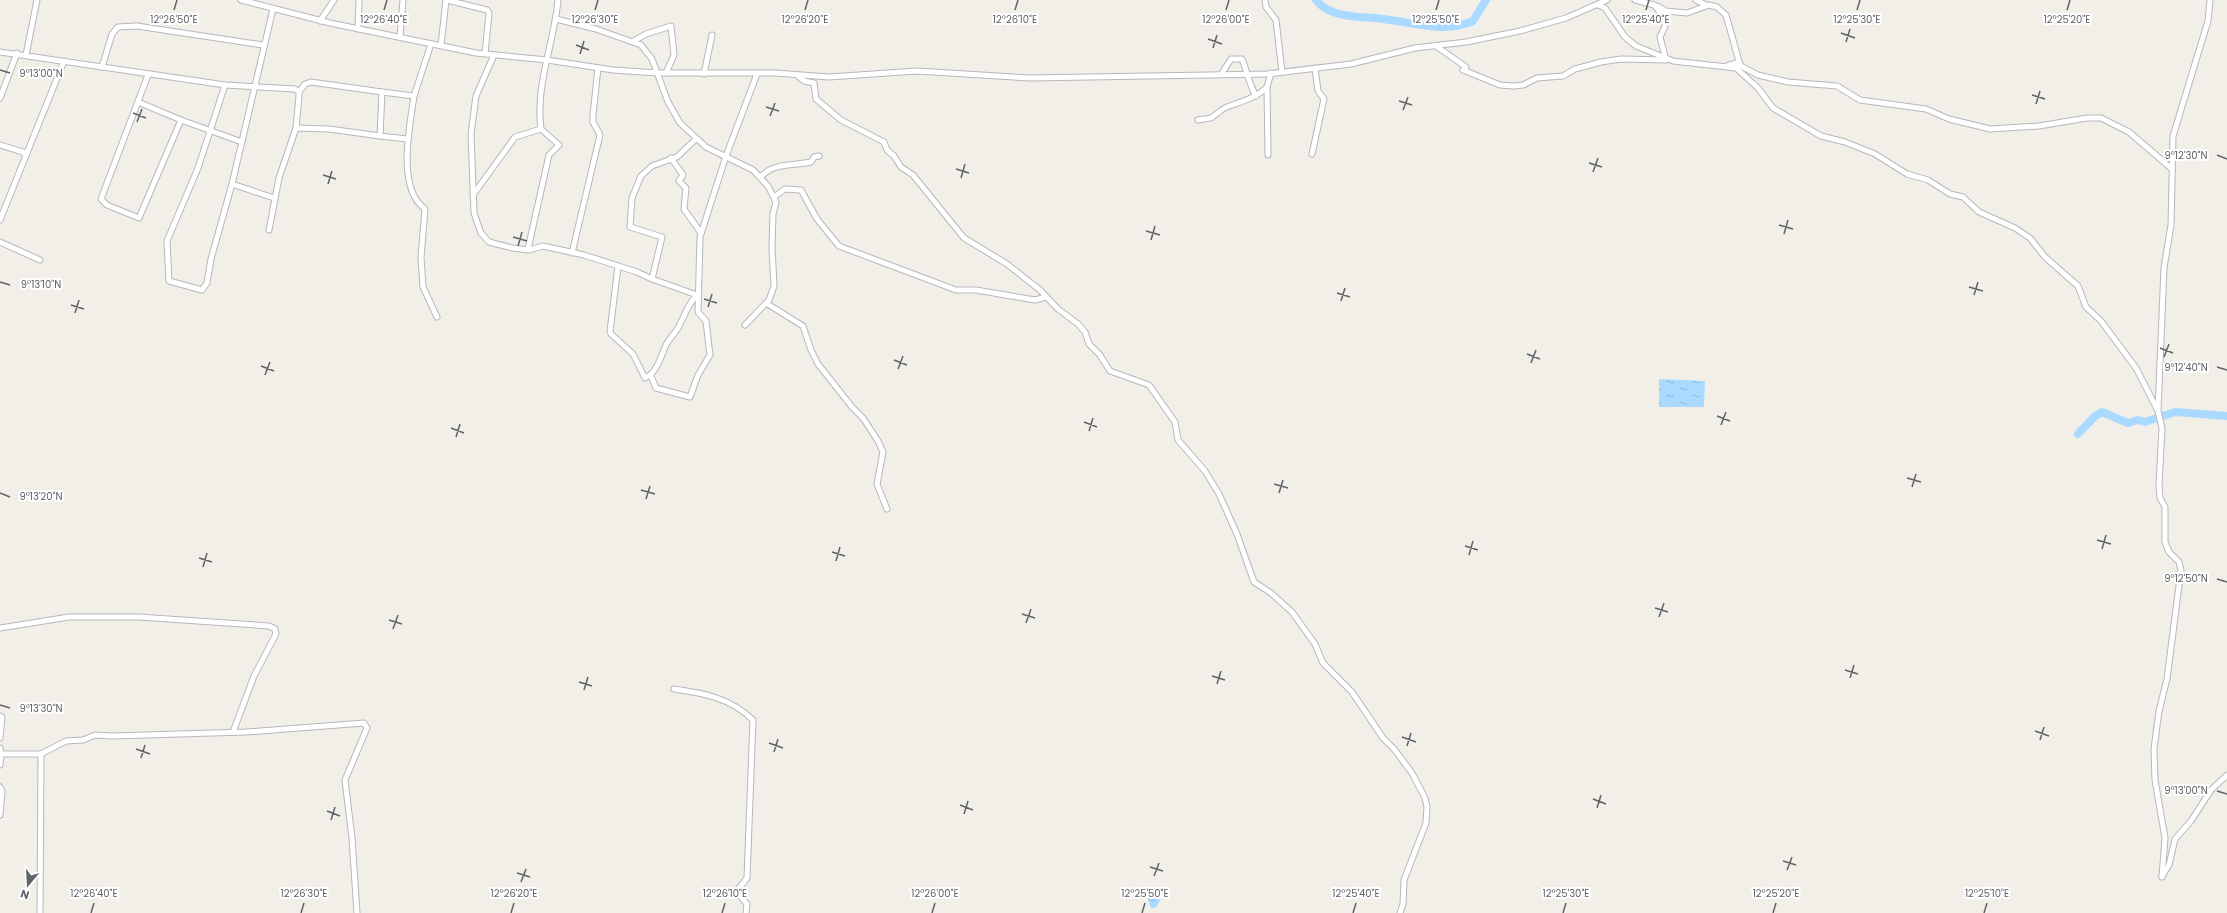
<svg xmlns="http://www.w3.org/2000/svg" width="2227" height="913" viewBox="0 0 2227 913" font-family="Poppins,sans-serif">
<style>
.water{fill:url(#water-ripples)}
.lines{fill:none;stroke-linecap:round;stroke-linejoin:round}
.river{stroke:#aadaff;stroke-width:8}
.street-casing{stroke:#b5b8bc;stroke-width:7}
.street{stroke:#fff;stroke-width:5}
.ticks{fill:none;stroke:#5f6368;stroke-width:1.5}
.ticks-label{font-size:10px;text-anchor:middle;fill:#5f6368;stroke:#fff;stroke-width:4;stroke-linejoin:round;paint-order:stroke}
</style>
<defs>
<pattern id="water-ripples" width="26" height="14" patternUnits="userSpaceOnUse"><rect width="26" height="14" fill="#aadaff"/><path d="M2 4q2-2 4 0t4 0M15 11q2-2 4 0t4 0" fill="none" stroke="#8eb4d2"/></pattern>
</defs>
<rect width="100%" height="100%" fill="#f1efe8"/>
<g class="water">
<path d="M1659,379L1705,381L1704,407H1659Z"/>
<path d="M1152,893L1158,895L1160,901L1155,908H1151L1147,896Z"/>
</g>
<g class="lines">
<g class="river">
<path d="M1316,0C1331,19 1361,16 1382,19C1412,22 1443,34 1473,21L1486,0"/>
<path d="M2078,434L2095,416L2102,412L2128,423L2138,420L2145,422L2175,412L2227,416"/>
</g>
<g class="street-casing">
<g id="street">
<path d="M241,0L330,23L476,53L547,60L613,70L658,73H775L829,77L917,71L1030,78L1267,74L1351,64L1415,48L1466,42L1520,31L1566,18L1607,0"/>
<path d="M447,0L487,10L489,13L485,54"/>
<path d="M1265,0L1266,7L1276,20L1282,72"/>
<path d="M1696,0L1706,5"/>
<path d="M1598,5L1605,8L1625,37L1636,46L1673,61L1736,68L1758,88L1773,108L1821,136L1845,142L1875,154L1907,174L1928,180L1950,194L1963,197L1979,212L2015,228L2030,238L2045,257L2078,286L2086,307L2101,321L2136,368L2158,411L2162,428L2159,485L2160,498L2165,507V542L2169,552L2179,562L2181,570L2167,679L2159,711L2154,749L2155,780L2165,838L2162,877"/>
<path d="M1657,6L1666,11L1687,13L1709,5L1717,7L1726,15L1740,65"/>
<path d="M556,19L596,29L641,45L652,59L668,102L680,123L706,147L753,170L768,186L776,202L773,214L772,247L774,286L769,300L745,325"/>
<path d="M320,21L334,0"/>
<path d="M358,29L359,0"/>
<path d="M400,37L403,0"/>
<path d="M634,41L646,34L671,26L674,55L666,73"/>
<path d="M441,45L446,0"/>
<path d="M1436,46L1466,67L1463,70L1500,85L1513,86L1523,85L1537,78L1563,76L1575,69L1601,62L1621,59L1666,60L1660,37L1665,26L1664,17L1654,5L1635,0"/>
<path d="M0,52L225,85L295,89L299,92V96L296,128"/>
<path d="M26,55L37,0"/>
<path d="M494,55L476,96L471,134L474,213L481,233L489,242L512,248L529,250L543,246L584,255L637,272L652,279"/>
<path d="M1726,66L1735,63L1758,75L1788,82L1837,86L1860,100L1926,109L1949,119L1990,129L2039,126L2087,118H2101L2129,132L2172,169"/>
<path d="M102,67L112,34L118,27L137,26L263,45"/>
<path d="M1222,73L1231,59H1242C1247,71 1249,84 1256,96"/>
<path d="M704,74L712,35"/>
<path d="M797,75L804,81L814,83L816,99L841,120L884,142L887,150L894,156L901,167L913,175L964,238L1007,264L1040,290L1058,309L1078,324L1085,332L1089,344L1100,355L1110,371L1149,385L1175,422L1178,440L1205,471L1219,494L1237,534L1254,582L1271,593L1292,612L1315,644L1323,663L1352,692L1383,738L1394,749L1412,773L1425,798L1427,807L1426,823L1404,880L1403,904L1400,913"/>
<path d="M225,85L198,168L167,241L169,281L202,290L207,283L211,259L232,184L273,9"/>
<path d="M299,92L305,84L311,82L382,92"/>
<path d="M414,96C410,126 396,188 425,209L421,257L423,287L437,317"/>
<path d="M0,98L17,53"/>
<path d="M138,102L181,120L139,218L107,205L101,199L148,75"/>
<path d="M181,120L242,142"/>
<path d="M1198,120C1202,119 1208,119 1211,118C1216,115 1221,109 1227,107C1240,102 1256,98 1267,87"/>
<path d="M380,136L407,139"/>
<path d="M0,145L23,152L26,156"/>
<path d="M1312,154L1324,99L1318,91L1315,68"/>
<path d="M1268,155L1267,87L1271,73"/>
<path d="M671,158L683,175L679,181L686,188L684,209L701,233"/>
<path d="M761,177C773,162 794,166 811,162L814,157L819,156"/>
<path d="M232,184L274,198"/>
<path d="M473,195L515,137L541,129"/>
<path d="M774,197L785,189L801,190L817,219L839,246L956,290H976L1035,300L1046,297"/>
<path d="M0,220L64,61"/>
<path d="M269,230L279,178L296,128L329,129L380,136L382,92L414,96L431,44"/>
<path d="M0,242L40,260"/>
<path d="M528,249L549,155L559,145L541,129C535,85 554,44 558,0"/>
<path d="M572,253L600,135L593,122V115L598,68"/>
<path d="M618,266L610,331L611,334L633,354L645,378C657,373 661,356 666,345C670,337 677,332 680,324C687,311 686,307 697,295L652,279L662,237L630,227L632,198L641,176L652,166L677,157L696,139"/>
<path d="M766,303L803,326L811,350L818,364L852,407L863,418L878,441L883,452L877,484L887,509"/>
<path d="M651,376L656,388L690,397L698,375L710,355L706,321L698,312L700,237L726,156L757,74"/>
<path d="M2158,410L2164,268L2171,225L2173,136L2208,21L2210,0"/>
<path d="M0,628L69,617H139L269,626L275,629L276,634L254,676L233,732"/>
<path d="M674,689C703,693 731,698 753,720L747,878C737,893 732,887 747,904L746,913"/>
<path d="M0,716L2,717L0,738"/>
<path d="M0,748L1,754"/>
<path d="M0,765L1,754H41L66,741L83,740L95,735L112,736L246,732L364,723L367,728L345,780L352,838L357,913"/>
<path d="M0,787L2,791L0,815"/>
<path d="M2162,876L2169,865L2175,839L2191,821L2211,790L2227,775"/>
<path d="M40,913L41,754"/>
</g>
</g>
<use href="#street" class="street"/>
</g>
<path class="ticks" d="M174,10L177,0M384,10L387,0M595,10L598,0M805,10L808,0M1015,10L1018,0M1226,10L1229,0M1436,10L1439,0M1646,10L1649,0M1857,10L1860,0M2067,10L2070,0M1841,33L1855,38M1208,39L1222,44M1846,42L1850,29M576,45L589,50M1213,48L1217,35M580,54L584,41M0,70L10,73M2032,95L2045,99M1399,101L1412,105M2036,104L2040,91M766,107L779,111M1403,110L1408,97M133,113L146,118M770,116L775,103M137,122L142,109M2217,155L2227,159M1589,163L1602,167M956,169L969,173M1593,172L1598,158M323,175L336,179M961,178L965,164M328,184L332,171M1779,225L1793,229M1146,231L1160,235M1784,234L1788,220M513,237L527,241M1151,240L1155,226M518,246L522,232M0,282L10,285M1969,287L1983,291M1337,293L1350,297M1974,295L1978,282M704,299L717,303M1341,301L1345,288M71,305L84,309M708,307L712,294M75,313L79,300M2160,348L2173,353M1527,354L1540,359M2164,357L2169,344M894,360L907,365M1531,363L1536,350M261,366L274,371M2217,367L2227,370M898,369L903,356M265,375L270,362M1717,416L1730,421M1084,422L1097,427M1721,425L1726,412M451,428L464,433M1089,431L1093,418M456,437L460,424M1907,478L1921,482M1274,484L1288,488M1912,487L1916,474M641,490L655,494M0,493L10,497M1279,493L1283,480M646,499L650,486M2097,540L2111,544M1465,546L1478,550M2102,549L2106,535M832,552L845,556M1469,555L1473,541M199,558L212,562M836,561L840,547M203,567L207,553M2217,579L2227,582M1655,608L1668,612M1022,614L1035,618M1659,617L1664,603M389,620L402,624M1026,623L1031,609M393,629L398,615M1845,670L1858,674M1212,676L1225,680M1850,678L1854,665M579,682L592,686M1217,684L1221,671M584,690L588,677M0,705L10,708M2035,731L2049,736M1402,737L1416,742M2040,740L2044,727M769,743L783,748M1407,746L1411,733M136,749L150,754M774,752L778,739M141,758L145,745M2217,791L2227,794M1593,799L1606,804M960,805L973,810M1597,808L1601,795M327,811L340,816M964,814L968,801M331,820L335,807M1783,861L1796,865M1150,867L1163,871M1787,870L1792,857M517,873L530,877M1154,876L1159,863M521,882L526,869M91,913L94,903M301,913L304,903M511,913L514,903M722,913L725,903M932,913L935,903M1142,913L1145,903M1353,913L1356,903M1563,913L1566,903M1773,913L1776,903M1984,913L1987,903"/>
<g class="ticks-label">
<text x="174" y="23">12°26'50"E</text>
<text x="384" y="23">12°26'40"E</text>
<text x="595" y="23">12°26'30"E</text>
<text x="805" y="23">12°26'20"E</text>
<text x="1015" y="23">12°26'10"E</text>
<text x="1226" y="23">12°26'00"E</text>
<text x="1436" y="23">12°25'50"E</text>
<text x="1646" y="23">12°25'40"E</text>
<text x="1857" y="23">12°25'30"E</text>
<text x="2067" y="23">12°25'20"E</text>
<text x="41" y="77">9°13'00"N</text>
<text x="2186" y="159">9°12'30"N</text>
<text x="41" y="288">9°13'10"N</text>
<text x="2186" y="371">9°12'40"N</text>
<text x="41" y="500">9°13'20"N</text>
<text x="2186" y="582">9°12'50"N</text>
<text x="41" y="712">9°13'30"N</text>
<text x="2186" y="794">9°13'00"N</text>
<text x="94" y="897">12°26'40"E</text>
<text x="304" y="897">12°26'30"E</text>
<text x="514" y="897">12°26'20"E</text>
<text x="725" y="897">12°26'10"E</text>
<text x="935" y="897">12°26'00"E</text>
<text x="1145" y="897">12°25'50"E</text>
<text x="1356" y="897">12°25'40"E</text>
<text x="1566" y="897">12°25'30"E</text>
<text x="1776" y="897">12°25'20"E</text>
<text x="1987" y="897">12°25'10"E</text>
</g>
<g transform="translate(28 885) rotate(198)" stroke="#ffffff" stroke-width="3" paint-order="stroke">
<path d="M0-3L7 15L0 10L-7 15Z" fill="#5f6368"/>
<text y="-6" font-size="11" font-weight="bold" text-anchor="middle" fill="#5f6368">N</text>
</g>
</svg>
